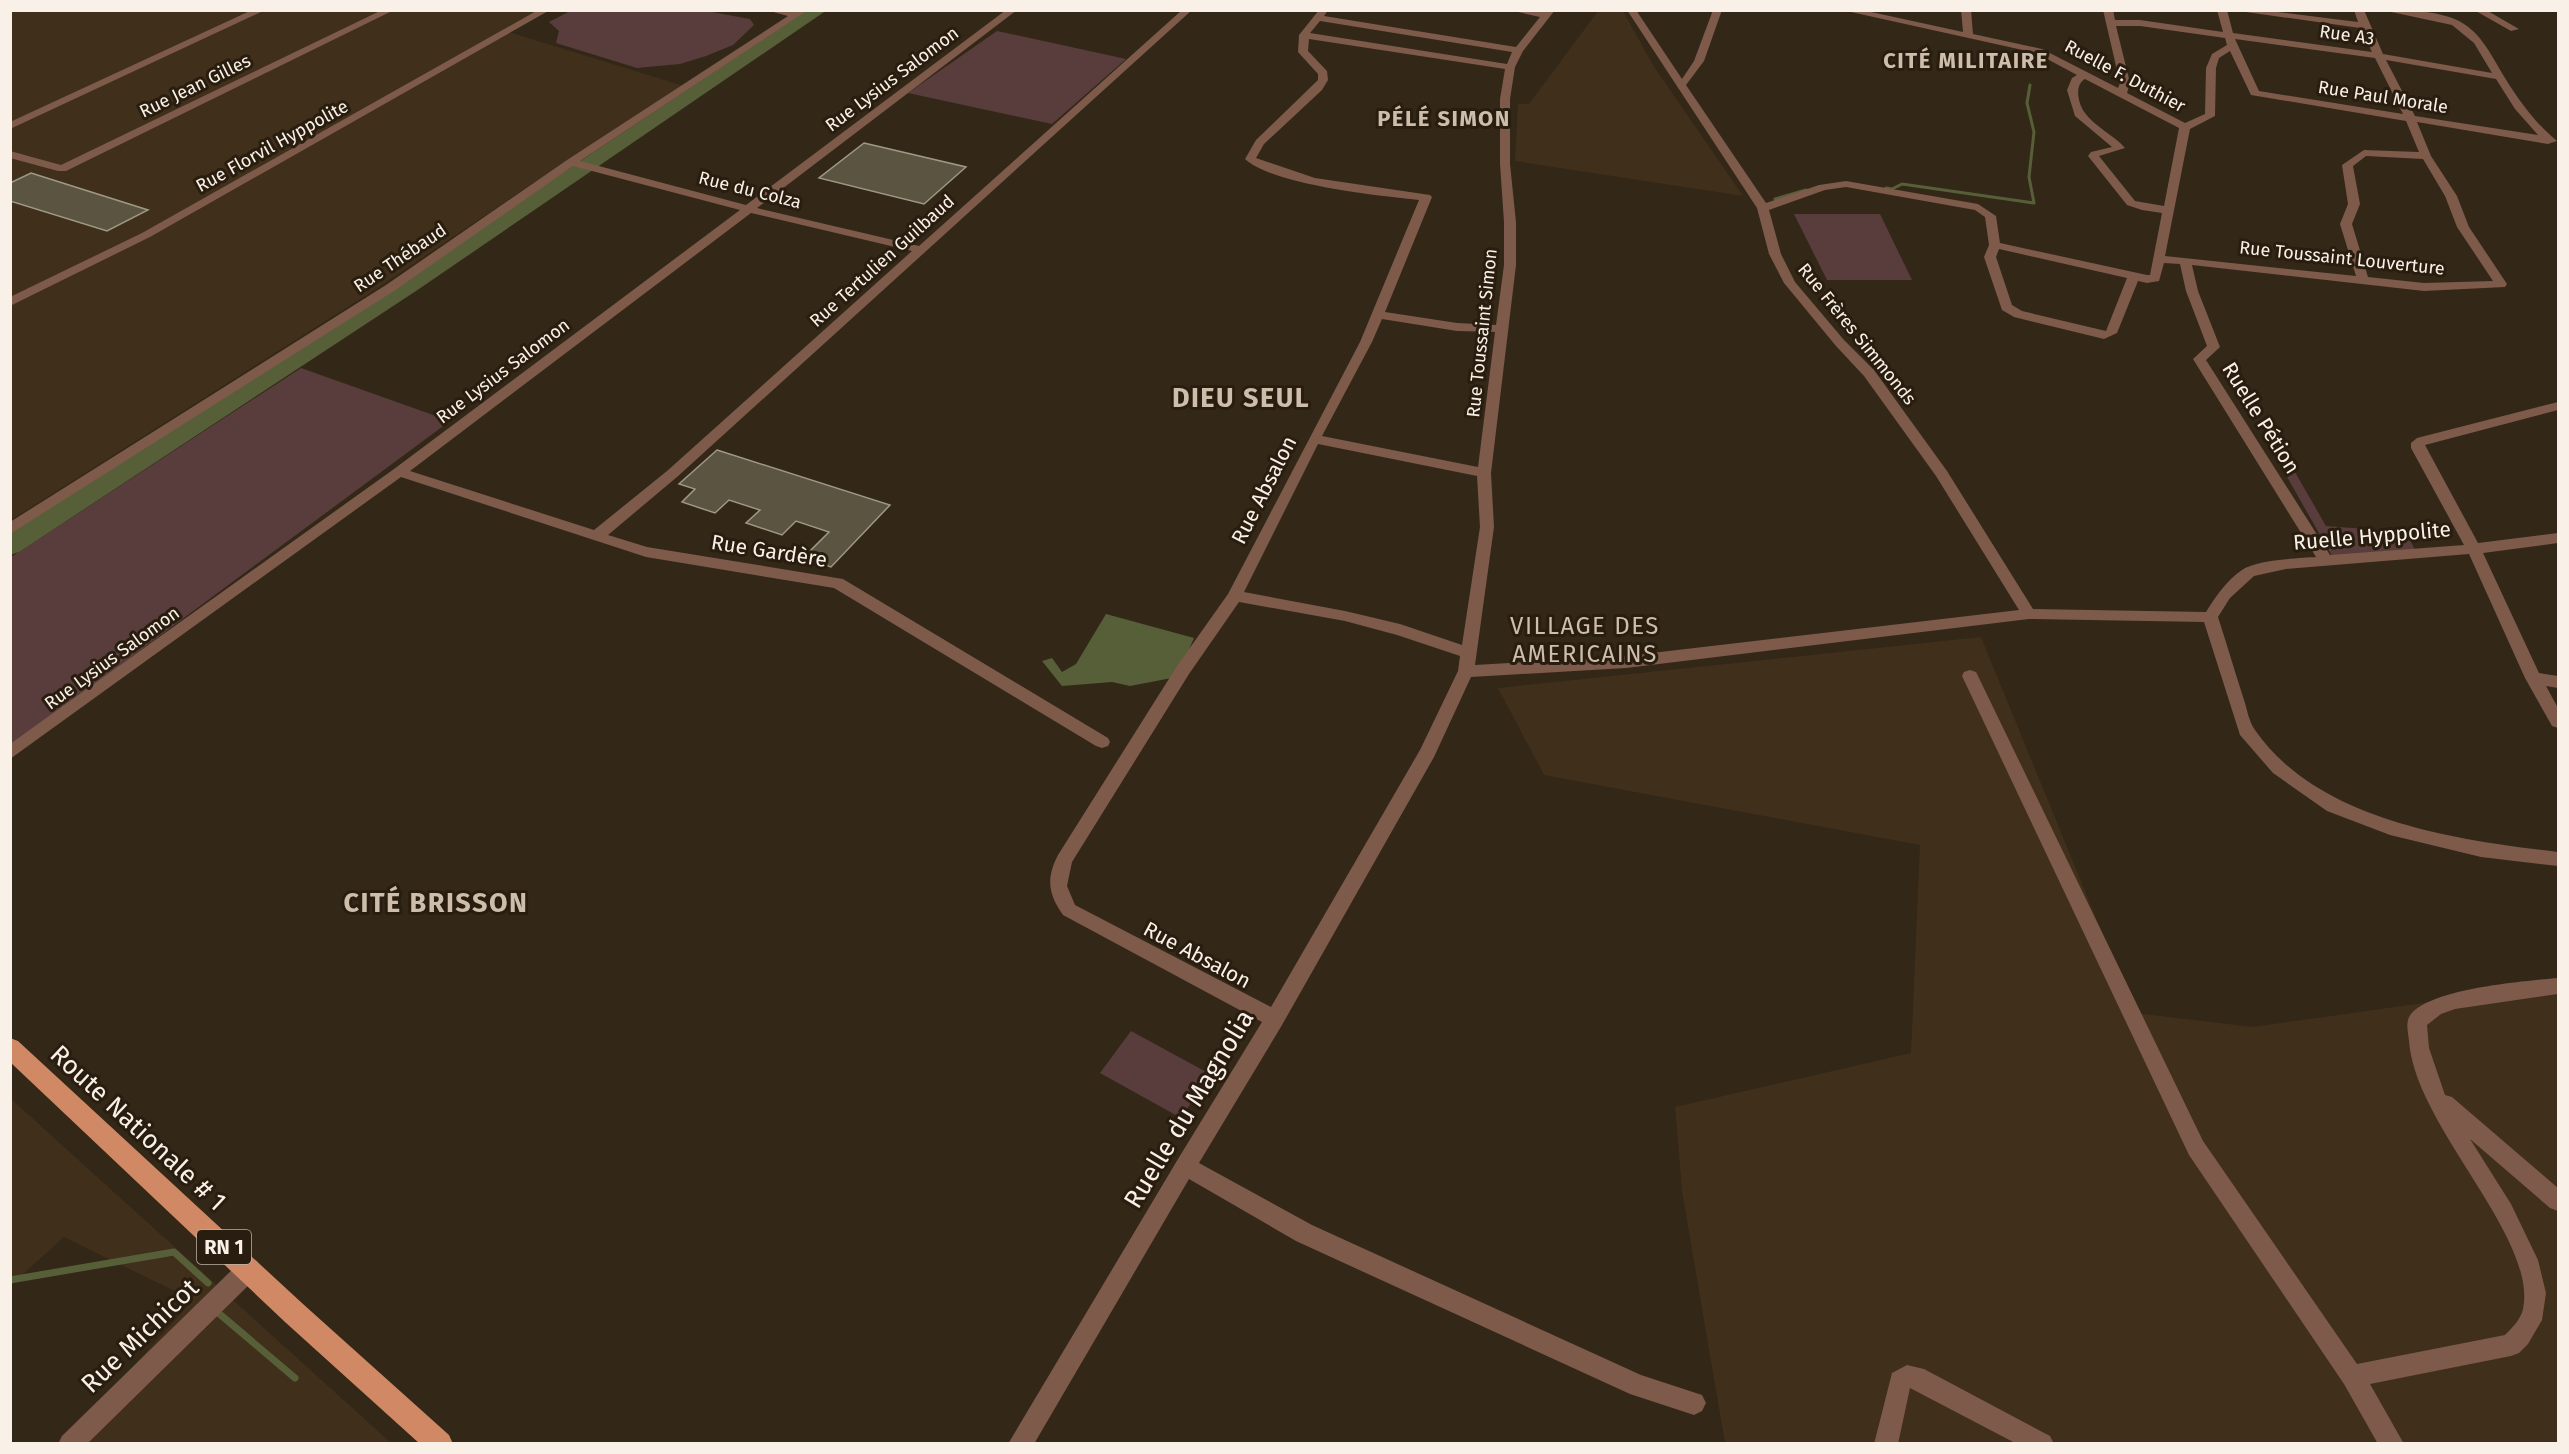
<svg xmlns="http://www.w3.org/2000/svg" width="2569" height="1454" viewBox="0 0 2569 1454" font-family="'Fira Sans',sans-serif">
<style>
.built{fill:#402f1a}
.green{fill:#583d3c}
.water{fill:#575f38}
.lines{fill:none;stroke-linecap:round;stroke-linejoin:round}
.stream-far1{stroke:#575f38;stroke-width:3}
.stream{stroke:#575f38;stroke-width:7}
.river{fill:#575f38;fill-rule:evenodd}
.building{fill:#5a5441;stroke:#9e9984;stroke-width:1.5}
.street{fill:#7d5a49;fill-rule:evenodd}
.primary{fill:#d08865;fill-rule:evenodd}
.labels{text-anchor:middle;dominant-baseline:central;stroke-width:6;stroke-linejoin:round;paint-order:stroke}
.far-street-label{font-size:18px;fill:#f9f1e7;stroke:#291d0f}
.shield{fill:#291d0f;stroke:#bbb1a6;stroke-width:1.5}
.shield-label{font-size:20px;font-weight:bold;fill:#f9f1e7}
.street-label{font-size:21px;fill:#f9f1e7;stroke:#291d0f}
.far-district-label{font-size:22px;font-weight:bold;letter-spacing:1.5px;fill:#cdbdab;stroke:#291d0f}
.quarter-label{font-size:24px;letter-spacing:1.5px;fill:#cdbdab;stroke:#291d0f}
.near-street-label{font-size:26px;fill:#f9f1e7;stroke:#291d0f}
.district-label{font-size:27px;font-weight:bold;letter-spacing:1.5px;fill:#cdbdab;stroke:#291d0f}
</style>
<rect width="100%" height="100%" fill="#332718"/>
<g class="built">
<path d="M11,11H538L502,30L684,86L575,155L370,293L11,520Z"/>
<path d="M1598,11H1623L1653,65L1743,196L1515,161L1518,104H1529Z"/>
<path d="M1981,637L2135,1013L2253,1027L2558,984V1443H1725L1682,1191L1675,1107L1911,1053L1920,845L1544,775L1498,688Z"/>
<path d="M10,1098L391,1443H64L193,1300L64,1237L11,1285Z"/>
</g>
<g class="green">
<path d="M701,10L750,19L754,25L733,45L706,56L680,64L637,68L556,43L559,31L549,22L570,11Z"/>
<path d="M997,31L1126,59L1052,124L908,93Z"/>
<path d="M1794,214H1880L1912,280H1827Z"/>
<path d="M301,368L450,421L11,746V557Z"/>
<path d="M2284,453L2326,526L2406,532L2415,550L2332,556L2274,454Z"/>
<path d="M1131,1031L1210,1074L1181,1118L1100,1073Z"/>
</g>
<path class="water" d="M1106,614L1194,638L1177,677L1130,686L1112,682L1062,686L1042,661L1052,658L1062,672L1076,664Z"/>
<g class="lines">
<g class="stream-far1">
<path d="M1886,188L1892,189L1902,184L2034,203L2029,177L2034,132L2027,103L2030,85"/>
<path d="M1775,199L1806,190"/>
</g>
<g class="stream">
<path d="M10,1280L174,1252L208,1283"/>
<path d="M216,1311L295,1378"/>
</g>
<path class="river" d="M807,10H827L416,291L19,552L10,555V533L400,281Z"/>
</g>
<g class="building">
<path d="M864,143L966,167L924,204L819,178Z"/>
<path d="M31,173L148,210L107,231L10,201V183Z"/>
<path d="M717,450L890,505L831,567L803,558L829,532L796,521L782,535L746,523L760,510L729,500L715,513L682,502L695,489L679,484Z"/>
</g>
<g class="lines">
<g class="street">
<path d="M252,10H265L10,129V122Z"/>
<path d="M382,10H394L66,171H58L10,158V151L61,165Z"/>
<path d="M538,10H550L150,237L10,306V297L142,233Z"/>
<path d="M766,10H808L580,161L746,205L1006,10H1017L757,208L919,246L1182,10H1192L677,477L608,535L647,547L843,579L1108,738L1110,742L1108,746L1102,748L1096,746L834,588L646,557L401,477L10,759V744L394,469L740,210L573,166L394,291L10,534V522L386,285L567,160L788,16ZM751,213L912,251L667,471L594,530L410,471Z"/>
<path d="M1319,10H1328L1324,16L1516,47L1540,17L1509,10H1555L1523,51L1515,67L1510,99V164L1516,222V265L1491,473L1494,527L1475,665L1626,656L2019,610L1936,476L1864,376L1836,346L1784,283L1769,254L1757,208L1627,10H1636L1682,79L1694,61L1713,10H1722L1704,61L1686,85L1766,203L1819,185L1846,181L1978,204L1996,216L2000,243L2147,275H2150L2162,213L2142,210L2127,205L2088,156L2091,152L2112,147L2075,116L2067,90L2072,78L2077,75L2036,53L1842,10H1862L1963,32L1961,10H1971L1973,34L2042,49L2118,88L2120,83L2103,10H2113L2115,20H2140L2223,32L2217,10H2227L2233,33L2372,52L2360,28L2232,10H2262L2358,22L2354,10H2364L2383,54L2492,73L2474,43L2452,25L2382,10C2407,10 2436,10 2459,21C2482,33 2492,57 2505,78C2519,101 2537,125 2557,141L2548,144L2417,122L2431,156L2457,196L2469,227L2507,284L2505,287L2424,291L2192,265L2198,291L2220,347L2206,360L2330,555L2464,545L2411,448V443L2417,438L2558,402V410L2425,445L2478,543L2558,533V543L2483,553L2539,673L2558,676V688L2546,686L2558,708V728L2552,726L2525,678L2469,554L2286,569L2254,576L2230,598L2218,617C2227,645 2235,672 2244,700C2247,709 2249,722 2255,730C2318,821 2456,840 2558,852V866L2481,857L2390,835L2327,811L2273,773L2240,735L2204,622L2029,619L1626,668L1471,677L1434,757L1282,1025L1199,1163L1312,1225L1641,1375L1702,1395L1706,1403L1702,1411L1694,1415L1630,1394L1296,1241L1189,1179L1034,1444H1008L1178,1159L1262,1022L1063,915C1048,894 1046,878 1058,855L1177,666L1228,594L1360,342L1419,200C1379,196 1273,185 1245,159L1256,140L1318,80V74L1298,52L1299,35ZM1320,21L1512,52L1507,64L1310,33ZM2116,26H2140L2225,38L2227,45L2212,54L2206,68L2205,114L2185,123L2127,93L2130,83ZM1309,39L1505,69L1500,99V164L1504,222V265L1496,325L1457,323L1385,312L1432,197L1430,195L1315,178L1256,158L1264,144L1322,90L1328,80L1327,71L1308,51ZM2235,39L2375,58L2403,114L2259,91ZM2230,51L2251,95L2406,121L2419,152L2364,150L2342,165L2348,204L2340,224L2356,276L2165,256L2190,129L2215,116L2216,68L2219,58ZM2386,60L2496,79L2515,109L2538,135L2415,116ZM2085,79L2179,128L2164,206L2135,201L2099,156L2125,148C2114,135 2095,127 2085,113C2078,104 2074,85 2085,79ZM2366,156L2423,159L2445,196L2457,227L2493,281L2424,283L2368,277L2352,224L2360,204L2353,166ZM1846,187L1975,210L1985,217L1989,245L1984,257L2002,310L2014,317L2104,339L2117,333L2138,281L2147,283L2159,281L2164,263L2180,264L2186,291L2207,346L2193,359L2316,557C2299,558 2256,560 2242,570C2227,580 2216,596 2206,612L2033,609L1947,471L1874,370L1844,340L1795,282L1781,254L1769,210L1825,190ZM1999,249L2127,278L2106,331L2022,311L2012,305L1996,257ZM1382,319L1457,331L1495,332L1478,467L1322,436L1372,342ZM1318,444L1477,476L1480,527L1462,645L1400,624L1345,611L1244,592ZM1239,602L1345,621L1397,635L1460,656L1458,671L1420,750L1271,1007L1075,905L1067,886L1072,862L1189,674Z"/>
<path d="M2474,10H2486L2519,29L2511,31Z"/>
<path d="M1970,670L1976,672L1978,676L2203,1141L2357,1364L2505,1335C2512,1328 2521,1319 2523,1309C2538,1237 2415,1126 2409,1041C2408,1032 2405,1021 2411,1014C2433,988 2524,981 2558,978V994L2455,1009L2441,1014L2427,1025L2429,1048L2445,1095L2452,1097L2558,1188V1211L2550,1208L2470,1139L2511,1204L2538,1260L2546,1293L2542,1320L2528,1344L2519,1353L2511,1356L2370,1384L2404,1444H2378L2344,1384L2189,1155L1962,676L1964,672Z"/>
<path d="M249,1258L257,1261L260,1269L257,1277L87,1444H58L62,1436L241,1261Z"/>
<path d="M1907,1365L1924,1369L2050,1436L2054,1444H2017L1910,1388L1898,1444H1874L1892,1373Z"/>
</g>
<path class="primary" d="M10,1038L18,1041L303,1304L449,1435L453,1444H420L285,1322L10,1062Z"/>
</g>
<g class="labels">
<g class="far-street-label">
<text transform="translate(2347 35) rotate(8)">Rue A3</text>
<text transform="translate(2125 76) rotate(28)">Ruelle F. Duthier</text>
<text transform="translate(892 79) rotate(-37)">Rue Lysius Salomon</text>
<text transform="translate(195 86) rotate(-26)">Rue Jean Gilles</text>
<text transform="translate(2383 97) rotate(9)">Rue Paul Morale</text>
<text transform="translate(272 146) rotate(-29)">Rue Florvil Hyppolite</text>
<text transform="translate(750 190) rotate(14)">Rue du Colza</text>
<text transform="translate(400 258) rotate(-34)">Rue Thébaud</text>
<text transform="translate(2342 258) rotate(6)">Rue Toussaint Louverture</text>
<text transform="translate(882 261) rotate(-42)">Rue Tertulien Guilbaud</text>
<text transform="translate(1482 333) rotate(-84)">Rue Toussaint Simon</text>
<text transform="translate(1857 334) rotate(51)">Rue Frères Simmonds</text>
<text transform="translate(503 371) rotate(-37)">Rue Lysius Salomon</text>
<text transform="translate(112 658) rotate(-36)">Rue Lysius Salomon</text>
</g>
<rect class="shield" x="197" y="1230" width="54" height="34" rx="4.5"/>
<g class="shield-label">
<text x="224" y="1247">RN 1</text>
</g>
<g class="street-label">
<text transform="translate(2261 418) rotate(58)">Ruelle Pétion</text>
<text transform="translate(1264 490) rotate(-63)">Rue Absalon</text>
<text transform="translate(2372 536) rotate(-5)">Ruelle Hyppolite</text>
<text transform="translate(769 551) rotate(9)">Rue Gardère</text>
<text transform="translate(1197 955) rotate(28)">Rue Absalon</text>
</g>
<g class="far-district-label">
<text x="1966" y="60">CITÉ MILITAIRE</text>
<text x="1444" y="118">PÉLÉ SIMON</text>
</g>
<g class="quarter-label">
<text x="1585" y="626">VILLAGE DES<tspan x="1585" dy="28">AMERICAINS</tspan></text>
</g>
<g class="near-street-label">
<text transform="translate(1189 1109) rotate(-59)">Ruelle du Magnolia</text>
<text transform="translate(138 1128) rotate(43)">Route Nationale # 1</text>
<text transform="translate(140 1336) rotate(-44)">Rue Michicot</text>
</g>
<g class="district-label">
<text x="1241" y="398">DIEU SEUL</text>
<text x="436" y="903">CITÉ BRISSON</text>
</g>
</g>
<rect width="2569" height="1454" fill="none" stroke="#f9f1e7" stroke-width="24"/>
</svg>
